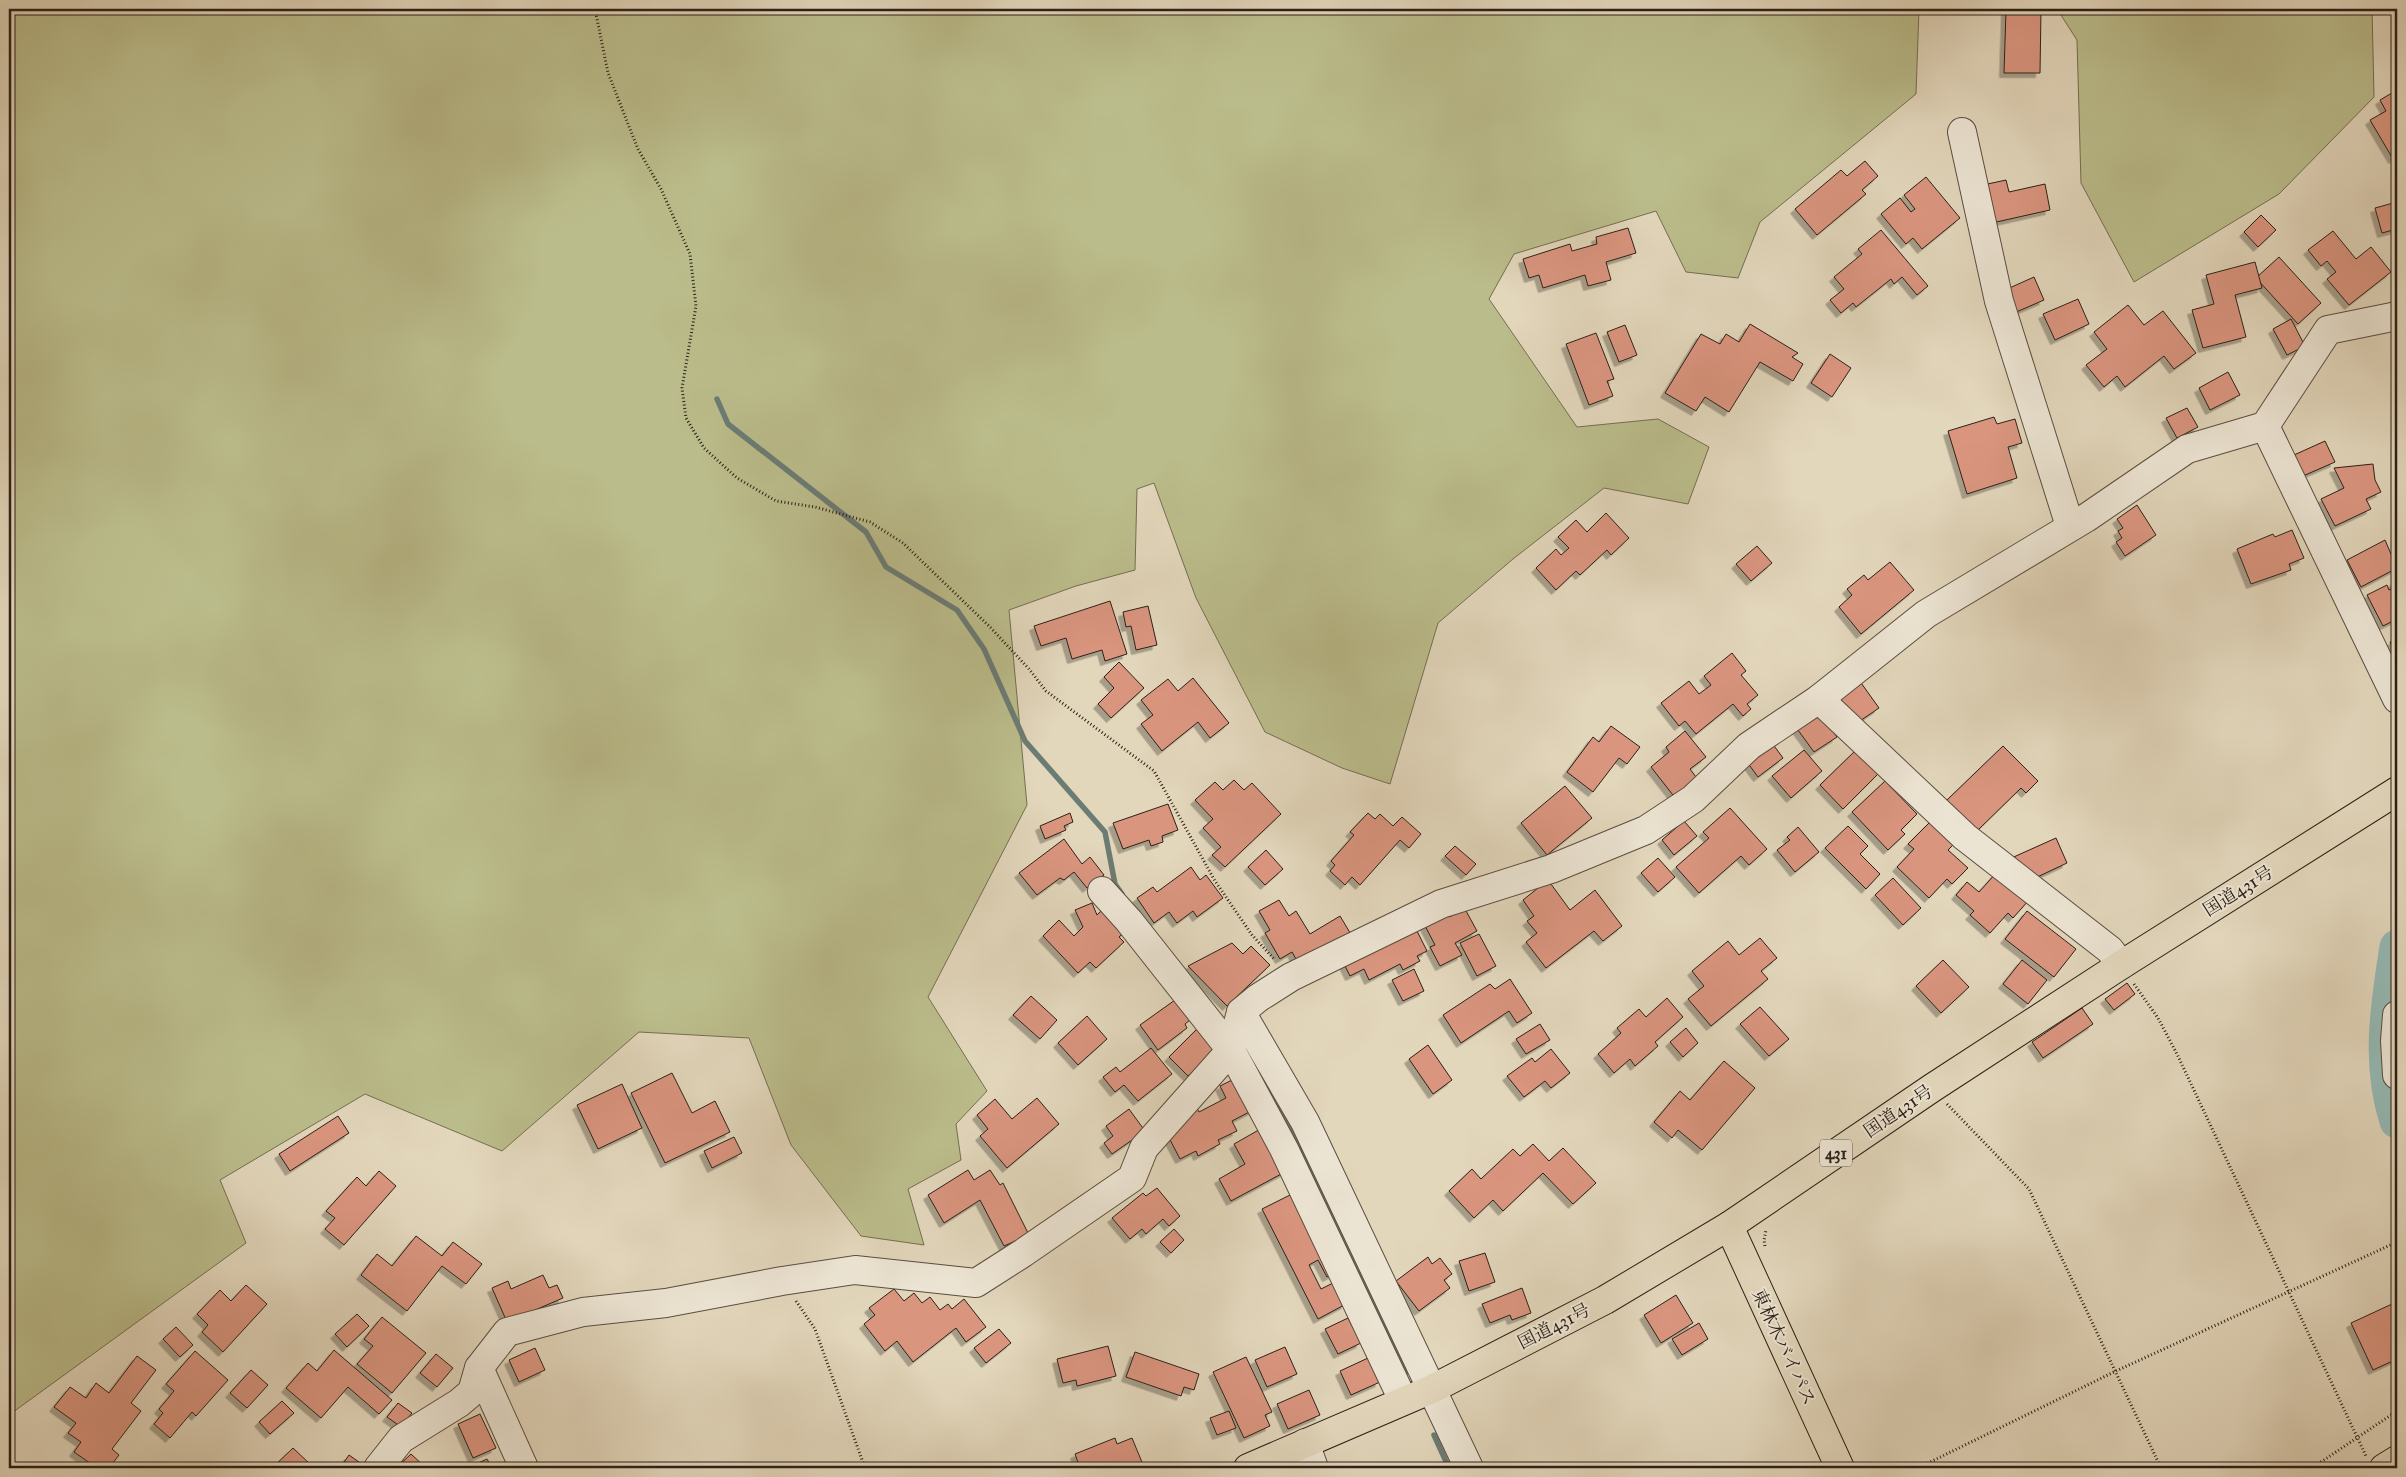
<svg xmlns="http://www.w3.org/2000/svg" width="2406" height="1477" viewBox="0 0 2406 1477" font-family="'IM FELL Great Primer','Noto Serif JP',serif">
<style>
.green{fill:#bbbc8b;stroke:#746e51}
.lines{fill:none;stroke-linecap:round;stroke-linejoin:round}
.stream{stroke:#6b7c75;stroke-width:5.5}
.river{stroke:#95b9b4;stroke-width:35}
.building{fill:#da957f;stroke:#2c2017;filter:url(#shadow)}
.minor-casing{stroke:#5a4e40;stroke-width:30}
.highway-casing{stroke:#2c2017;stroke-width:30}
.path{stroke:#2c2017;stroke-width:3;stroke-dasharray:1 2.5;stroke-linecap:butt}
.minor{stroke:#ece4d3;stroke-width:28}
.highway{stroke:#e2d6bb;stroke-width:28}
.labels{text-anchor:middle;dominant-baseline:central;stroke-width:4;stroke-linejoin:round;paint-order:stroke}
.shield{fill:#ece4d3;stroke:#665b4f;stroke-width:1}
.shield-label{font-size:16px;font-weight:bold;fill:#2c2017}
.street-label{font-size:18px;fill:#2c2017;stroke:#ece4d3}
</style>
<defs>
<filter id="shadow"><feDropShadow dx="-4.5" dy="4.5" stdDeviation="0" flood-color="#0004"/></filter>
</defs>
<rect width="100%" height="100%" fill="#e2d6bb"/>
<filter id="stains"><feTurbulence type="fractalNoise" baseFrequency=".004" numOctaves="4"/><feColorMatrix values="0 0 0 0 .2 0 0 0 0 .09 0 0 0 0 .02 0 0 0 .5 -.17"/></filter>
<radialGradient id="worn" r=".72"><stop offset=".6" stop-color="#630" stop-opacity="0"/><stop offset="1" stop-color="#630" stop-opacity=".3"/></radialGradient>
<g class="green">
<path d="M9,9H1919L1916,94L1760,222L1738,278L1686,272L1656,211L1514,254L1489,299L1577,427L1658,419L1709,447L1688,504L1604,488L1513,559L1438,623L1390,784L1342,768L1265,732L1196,598L1154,483L1137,489L1135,570L1076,586L1009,610L1027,805L928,997L987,1091L956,1124L961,1160L908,1189L924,1245L861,1236L791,1145L749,1038L639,1032L502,1151L365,1094L220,1180L246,1243L9,1415Z"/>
<path d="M2057,9H2372L2374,97L2279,194L2134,282L2081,183L2077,40Z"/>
</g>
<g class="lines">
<g class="stream">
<path d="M717,399L728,424L866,532L886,567L957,610L984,649L1025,741L1105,832L1115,884L1122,894"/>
<path d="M1245,1050L1294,1132L1407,1372"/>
<path d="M1434,1435L1449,1468"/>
</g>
<path class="river" d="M2397,947C2388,1005 2378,1063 2397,1121"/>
</g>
<g class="building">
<path d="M2006,10H2041L2040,73H2004Z"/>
<path d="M2397,90V157L2393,159L2370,120L2386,111L2380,100Z"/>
<path d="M1865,161L1878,176L1862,190L1866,194L1817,235L1795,209L1841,170L1847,176Z"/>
<path d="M1926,177L1960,218L1922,249L1913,238L1906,244L1881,214L1900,198L1911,212L1915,209L1904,195Z"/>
<path d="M2006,180L2009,192L2045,184L2050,210L1992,223L1983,185Z"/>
<path d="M2397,202V229L2382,233L2375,208Z"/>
<path d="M2261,215L2276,230L2258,247L2244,232Z"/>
<path d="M1628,228L1636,253L1606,262L1611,280L1588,286L1585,275L1543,288L1539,275L1529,278L1523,259L1570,244L1572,251L1597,244L1596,237Z"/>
<path d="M1881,230L1928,286L1917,295L1902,277L1894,284L1891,279L1856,307L1853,303L1841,313L1830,300L1844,289L1834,277L1862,254L1858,249Z"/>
<path d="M2333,231L2356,259L2371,247L2391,272L2349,305L2327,279L2336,272L2327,261L2321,266L2308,250Z"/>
<path d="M2279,257L2321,303L2298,324L2256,278Z"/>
<path d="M2255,262L2262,288L2235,295L2246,337L2203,348L2192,310L2214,304L2206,275Z"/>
<path d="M2034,277L2044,300L2014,313L2005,290Z"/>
<path d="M2078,299L2089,324L2055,340L2043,314Z"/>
<path d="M2128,305L2144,325L2163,311L2196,353L2174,369L2164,356L2125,387L2117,376L2104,387L2086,365L2107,349L2094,332Z"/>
<path d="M2291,319L2305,346L2287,355L2273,329Z"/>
<path d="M1750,324L1798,353L1792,357L1803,364L1793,381L1760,362L1729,412L1705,397L1696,411L1665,393L1701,334L1720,344L1726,334L1739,342Z"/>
<path d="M1625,325L1637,355L1619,362L1607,332Z"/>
<path d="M1596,333L1614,379L1607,381L1613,396L1589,405L1566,344Z"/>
<path d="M1830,354L1851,368L1832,397L1811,383Z"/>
<path d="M2228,372L2240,395L2210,410L2199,388Z"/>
<path d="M2187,408L2198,427L2177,438L2166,418Z"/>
<path d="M1994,417L1997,424L2015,419L2022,443L2008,447L2017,478L1967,494L1948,431Z"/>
<path d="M2325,441L2335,462L2303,476L2294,455Z"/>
<path d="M2373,464L2375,480L2381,492L2366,499L2371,509L2335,526L2321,499L2344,488L2334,468Z"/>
<path d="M2137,505L2156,535L2125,556L2116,542L2122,538L2118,531L2123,528L2117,519Z"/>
<path d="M1606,513L1629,538L1611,555L1607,550L1580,575L1576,571L1556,590L1536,568L1556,549L1561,555L1569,548L1558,537L1576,520L1587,532Z"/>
<path d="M2292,530L2304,558L2289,564L2291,570L2251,584L2237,549L2273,534L2275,537Z"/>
<path d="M2385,540L2397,568L2361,587L2347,560Z"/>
<path d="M1757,546L1772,563L1751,581L1736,564Z"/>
<path d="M1890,562L1914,590L1861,634L1839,607L1852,595L1847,589L1864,575L1868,580Z"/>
<path d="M2397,580V619L2383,626L2367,595L2387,585L2389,590L2395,587L2393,583Z"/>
<path d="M1110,601L1127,654L1105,661L1102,650L1072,659L1066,638L1041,646L1034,626Z"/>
<path d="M1148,606L1157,645L1136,650L1131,626L1126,627L1123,612Z"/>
<path d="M2397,639V658L2390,642Z"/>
<path d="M1732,653L1746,671L1741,675L1758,695L1747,704L1751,709L1743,716L1733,704L1696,734L1685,721L1679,726L1661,703L1689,681L1699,694L1711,685L1704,676Z"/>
<path d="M1119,662L1144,688L1111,718L1098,704L1114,688L1104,677Z"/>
<path d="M1193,678L1229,723L1210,738L1198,722L1162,751L1141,724L1153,715L1141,700L1168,679L1178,691Z"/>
<path d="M1859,680L1879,708L1854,725L1834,697Z"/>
<path d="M1818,710L1837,737L1814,752L1795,726Z"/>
<path d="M1611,726L1640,747L1627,764L1619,758L1593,792L1567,772L1593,737L1599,742Z"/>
<path d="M1685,731L1706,757L1690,769L1699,781L1676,799L1651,767L1669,752L1666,747Z"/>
<path d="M1772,743L1783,758L1758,777L1747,762Z"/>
<path d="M2003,746L2038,781L2026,793L2021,788L1977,831L1947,800Z"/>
<path d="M1804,750L1822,771L1791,798L1772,776Z"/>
<path d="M1855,751L1878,774L1843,809L1820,785Z"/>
<path d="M1234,780L1244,790L1252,783L1281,814L1225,867L1212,855L1221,847L1203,828L1213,819L1195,800L1215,782L1223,790Z"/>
<path d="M1885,781L1917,814L1901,830L1905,834L1888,850L1852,812Z"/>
<path d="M1565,786L1592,818L1547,855L1521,823Z"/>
<path d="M1168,804L1178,830L1162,836L1163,842L1151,846L1149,840L1123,849L1113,823Z"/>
<path d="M1730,808L1767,849L1749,865L1741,856L1699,893L1676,867L1709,838L1703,832Z"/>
<path d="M1070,813L1073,822L1064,826L1066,830L1045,839L1040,826Z"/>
<path d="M1368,813L1375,819L1380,814L1393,826L1402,817L1421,834L1409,848L1400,840L1360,885L1352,877L1345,885L1330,871L1335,865L1331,861L1354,835L1350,832Z"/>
<path d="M1684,821L1697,836L1674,855L1662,840Z"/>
<path d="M1930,822L1954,844L1948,850L1968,868L1952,884L1947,879L1929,898L1897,867L1914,849L1908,844Z"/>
<path d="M1848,826L1868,846L1860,854L1880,874L1866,889L1825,848Z"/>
<path d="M1798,827L1819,852L1795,872L1777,850L1790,840L1787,837Z"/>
<path d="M2056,838L2067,863L2031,880L2007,860Z"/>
<path d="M1064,839L1082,864L1090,857L1104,875L1087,888L1074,872L1064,880L1060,878L1037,895L1019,873Z"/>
<path d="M1455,846L1476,864L1466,875L1445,856Z"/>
<path d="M1266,850L1283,869L1265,885L1248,867Z"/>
<path d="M1658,858L1675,877L1658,892L1641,873Z"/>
<path d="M1191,867L1200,880L1206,875L1223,898L1197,917L1193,911L1177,923L1169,912L1154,923L1137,898L1153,887L1157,892Z"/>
<path d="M1997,872L2029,900L2013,918L2008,913L1990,933L1970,915L1974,911L1956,895L1967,882L1979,892Z"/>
<path d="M1893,878L1921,908L1903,925L1875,895Z"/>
<path d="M1548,880L1570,910L1595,890L1622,926L1603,941L1594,931L1546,968L1526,942L1537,933L1527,921L1534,916L1523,900Z"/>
<path d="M1279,900L1289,916L1296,911L1310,934L1340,916L1352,936L1300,966L1292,952L1280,959L1265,933L1270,930L1259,911Z"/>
<path d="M1092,903L1097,915L1106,906L1128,929L1119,937L1124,942L1096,968L1090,962L1078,973L1043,936L1059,920L1074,936L1083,927L1075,910Z"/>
<path d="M1465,909L1477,931L1455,943L1462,955L1440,966L1430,947L1435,945L1423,922L1447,914L1449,917Z"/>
<path d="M2027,911L2076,949L2054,977L2005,939Z"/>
<path d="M1416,929L1427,951L1417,956L1420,961L1403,970L1400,964L1369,980L1364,969L1350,976L1343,962Z"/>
<path d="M1479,934L1496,966L1477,976L1460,943Z"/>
<path d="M1760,938L1777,958L1761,971L1768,979L1711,1026L1688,999L1704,986L1692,971L1728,941L1739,955Z"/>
<path d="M1232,943L1243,954L1251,946L1270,965L1227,1006L1188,966Z"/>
<path d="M1943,960L1969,987L1941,1013L1916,986Z"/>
<path d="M2022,960L2047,980L2028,1004L2003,984Z"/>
<path d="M1414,969L1424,991L1403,1001L1392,980Z"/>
<path d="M1510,979L1532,1013L1517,1023L1509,1011L1461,1043L1443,1015L1490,984L1495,989Z"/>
<path d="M2127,983L2135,994L2114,1010L2105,999Z"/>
<path d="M1031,996L1057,1020L1040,1039L1013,1015Z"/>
<path d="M1667,998L1683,1017L1655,1042L1658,1046L1635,1066L1630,1059L1614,1073L1598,1054L1621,1033L1617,1028L1639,1009L1646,1017Z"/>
<path d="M1175,1000L1190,1020L1185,1024L1187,1028L1158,1050L1140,1025Z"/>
<path d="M1760,1007L1789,1039L1769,1056L1740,1024Z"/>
<path d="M2082,1008L2093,1024L2043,1058L2032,1042Z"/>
<path d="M1087,1016L1107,1039L1078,1065L1058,1043Z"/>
<path d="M1203,1023L1220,1049L1188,1076L1169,1057Z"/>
<path d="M1540,1024L1550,1040L1526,1054L1516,1039Z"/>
<path d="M1686,1028L1698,1043L1683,1057L1670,1042Z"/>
<path d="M1428,1045L1452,1080L1433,1094L1409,1059Z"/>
<path d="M1151,1048L1172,1074L1138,1101L1124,1085L1115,1092L1103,1077L1116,1067L1120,1072Z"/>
<path d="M1551,1049L1570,1073L1551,1088L1545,1081L1524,1097L1507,1076L1532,1058L1535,1062Z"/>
<path d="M1724,1061L1755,1088L1702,1150L1678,1130L1672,1138L1654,1122L1680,1091L1690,1100Z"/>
<path d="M672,1073L692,1113L715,1101L730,1132L665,1163L631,1093Z"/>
<path d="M1238,1077L1255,1109L1232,1121L1237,1131L1218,1140L1220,1144L1198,1156L1196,1151L1180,1159L1166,1132L1197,1108L1199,1112L1226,1098L1220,1086Z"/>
<path d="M622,1084L642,1128L598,1149L577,1105Z"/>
<path d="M1037,1098L1059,1124L1007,1168L980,1136L988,1129L977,1115L995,1099L1012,1119Z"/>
<path d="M1129,1109L1145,1131L1112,1154L1104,1143L1113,1136L1106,1126Z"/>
<path d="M338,1116L349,1133L290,1171L279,1154Z"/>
<path d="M1264,1127L1285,1172L1231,1201L1219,1179L1245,1164L1234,1144Z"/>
<path d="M734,1137L742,1153L712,1168L704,1151Z"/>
<path d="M1533,1144L1549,1161L1563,1148L1596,1183L1573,1204L1543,1173L1503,1211L1493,1200L1474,1218L1449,1191L1472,1169L1481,1179L1513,1149L1520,1156Z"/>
<path d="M968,1170L974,1180L990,1170L1000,1185L1003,1183L1029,1235L1004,1246L980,1200L944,1223L928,1195Z"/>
<path d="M379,1171L396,1186L344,1245L325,1229L335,1218L326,1211L357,1177L366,1186Z"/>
<path d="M1157,1188L1180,1216L1169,1226L1163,1219L1146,1234L1142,1229L1130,1239L1112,1218L1143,1193L1146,1196Z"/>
<path d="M1294,1193L1335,1273L1327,1277L1318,1260L1309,1265L1321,1289L1335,1282L1346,1304L1318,1319L1262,1209Z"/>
<path d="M1174,1229L1184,1240L1171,1253L1160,1242Z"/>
<path d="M416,1236L442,1256L453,1242L482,1264L466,1284L442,1266L407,1311L361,1275L377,1254L392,1266Z"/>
<path d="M1485,1253L1495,1282L1469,1291L1459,1261Z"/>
<path d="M1428,1257L1432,1264L1440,1258L1452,1274L1444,1280L1450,1288L1419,1311L1396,1281Z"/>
<path d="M543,1275L549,1288L557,1285L563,1298L507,1322L492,1288L508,1281L511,1289Z"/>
<path d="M246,1285L267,1304L223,1352L202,1332L208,1325L197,1314L220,1290L231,1301Z"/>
<path d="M1522,1288L1531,1313L1512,1320L1510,1315L1490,1323L1482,1304Z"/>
<path d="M894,1289L904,1301L914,1293L922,1303L930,1297L940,1310L948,1304L952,1309L964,1299L986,1327L966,1342L956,1328L913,1362L897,1341L885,1351L864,1324L875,1315L869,1308Z"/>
<path d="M1676,1295L1693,1323L1661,1343L1644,1315Z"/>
<path d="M2392,1304L2397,1315V1359L2373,1370L2351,1323Z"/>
<path d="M357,1314L369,1326L347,1347L335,1334Z"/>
<path d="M382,1317L426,1353L392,1393L357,1364L373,1346L364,1339Z"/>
<path d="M1348,1318L1361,1343L1338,1354L1325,1329Z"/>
<path d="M1699,1323L1708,1339L1682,1355L1672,1339Z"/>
<path d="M176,1327L193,1345L180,1357L163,1339Z"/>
<path d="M999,1329L1011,1343L986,1363L974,1348Z"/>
<path d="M1108,1346L1116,1376L1077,1386L1076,1380L1063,1383L1057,1359Z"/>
<path d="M1285,1347L1297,1374L1267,1387L1255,1360Z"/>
<path d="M535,1348L545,1370L519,1382L509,1360Z"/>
<path d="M334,1350L392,1400L379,1414L348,1387L321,1418L286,1388L308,1363L317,1371Z"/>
<path d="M195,1351L228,1380L196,1416L192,1412L170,1438L154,1424L163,1413L159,1409L174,1391L166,1384Z"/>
<path d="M1135,1352L1199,1374L1194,1390L1184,1387L1181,1396L1126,1377Z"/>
<path d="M436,1354L453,1368L437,1387L420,1373Z"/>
<path d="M137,1356L156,1370L131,1403L141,1411L112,1449L119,1455L109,1468H97L74,1452L81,1442L68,1433L76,1423L54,1407L70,1387L86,1398L96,1383L109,1393Z"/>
<path d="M1246,1357L1272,1412L1265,1415L1270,1426L1244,1438L1213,1372Z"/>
<path d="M1368,1358L1380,1382L1351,1395L1340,1371Z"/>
<path d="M251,1370L268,1385L247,1408L230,1393Z"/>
<path d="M1309,1390L1320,1415L1288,1429L1277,1404Z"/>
<path d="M282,1401L294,1413L270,1434L259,1422Z"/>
<path d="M398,1403L412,1413L401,1427L387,1417Z"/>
<path d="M1229,1411L1236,1428L1217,1435L1210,1418Z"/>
<path d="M480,1414L496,1448L473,1458L458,1424Z"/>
<path d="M1115,1438L1117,1444L1132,1438L1144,1467L1080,1468L1075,1454Z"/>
<path d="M293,1448L311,1465L308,1468H272Z"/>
<path d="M411,1454L426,1468H396Z"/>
<path d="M349,1455L366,1467L365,1468H340Z"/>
<path d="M487,1459L492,1468H467Z"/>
</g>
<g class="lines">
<g class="minor-casing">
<g id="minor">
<path d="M1962,132L1999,301L2070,526"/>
<path d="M2265,426L2397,699"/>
<path d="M1819,699L1965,837L2110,950L2121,965"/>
<path d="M1102,891L1129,921L1231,1050L1284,1149L1403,1400"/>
<path d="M1241,1012L1305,1122L1469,1468"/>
<path d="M2397,1015L2395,1041L2397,1075"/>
<path d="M479,1368L524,1468"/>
<path d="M1305,1443L1314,1468"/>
<path d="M378,1468L401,1439L459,1403L472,1392L479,1368L507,1332L583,1312L666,1303L782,1281L855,1270L976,1283L1023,1253L1132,1178L1144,1148L1231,1050L1241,1012L1258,998L1291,977L1441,904L1551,869L1646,830L1693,799L1749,746L1819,699L1926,614L2086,518L2187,449L2265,426L2328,330L2397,316"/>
</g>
</g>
<g class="highway-casing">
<g id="highway">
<path d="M1729,1226L1840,1468"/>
<path d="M1248,1468L1432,1389L1605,1300L1729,1226L1932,1088L2121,965L2397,791"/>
<path d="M2384,1468L2397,1460"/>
</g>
</g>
<g class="path">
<path d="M595,9L608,73L638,149L661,189L690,254L696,306L682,388L686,418L704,448L737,478L776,501L815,507L870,522L903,543L990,627L1029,669L1046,691L1154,771L1215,881L1252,935L1275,960"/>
<path d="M2134,984L2158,1018L2177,1054L2366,1456"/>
<path d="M1947,1104L2029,1189L2161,1468"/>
<path d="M1765,1246L1764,1240L1766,1230"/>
<path d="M796,1301L815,1329L865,1468"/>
<path d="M1918,1468L2116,1371L2397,1242"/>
<path d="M2312,1468L2397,1411"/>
</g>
<use href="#minor" class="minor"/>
<use href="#highway" class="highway"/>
</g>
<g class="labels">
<rect class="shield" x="1820" y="1139.5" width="32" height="27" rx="4"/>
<g class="shield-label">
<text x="1836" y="1153">431</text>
</g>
<g class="street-label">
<text transform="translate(2238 891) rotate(-32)">国道431号</text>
<text transform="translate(1898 1111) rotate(-34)">国道431号</text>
<text transform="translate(1554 1326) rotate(-27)">国道431号</text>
<text transform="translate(1784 1347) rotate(65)">東林木バイパス</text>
</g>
</g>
<rect width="2406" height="1477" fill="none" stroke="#e2d6bb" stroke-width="30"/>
<rect x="10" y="10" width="2386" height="1457" fill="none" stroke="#2c2017" stroke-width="2.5"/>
<rect x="15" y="15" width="2376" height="1447" fill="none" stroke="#2c2017"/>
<rect width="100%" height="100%" filter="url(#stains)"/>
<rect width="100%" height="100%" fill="url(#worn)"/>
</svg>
